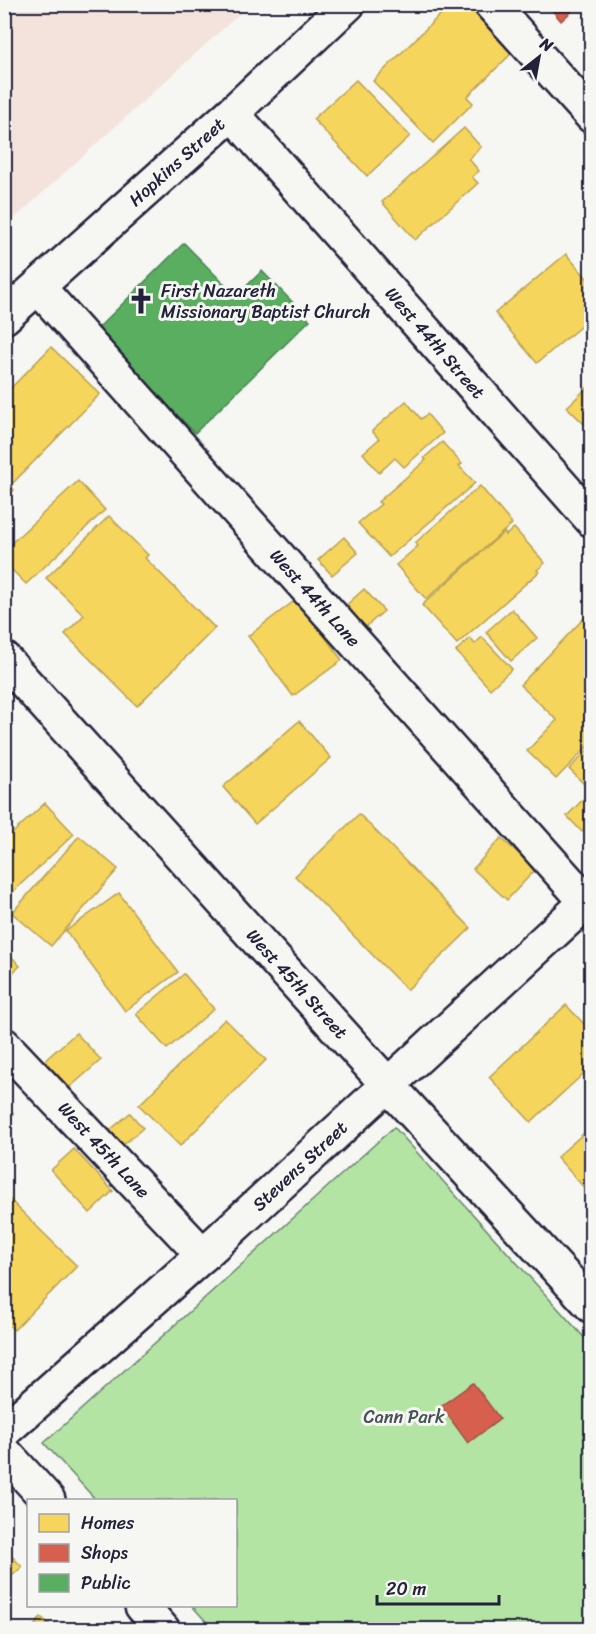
<svg xmlns="http://www.w3.org/2000/svg" width="596" height="1634" viewBox="0 0 596 1634" font-family="Sriracha,sans-serif">
<style>
.built{fill:#f4e3dc}
.green{fill:#b3e4a4;stroke:#6a8370;stroke-width:1.5}
.homes{fill:#f6d55c;stroke:#b69f52;stroke-width:1.5}
.shops{fill:#d6604d;stroke:#a04d48;stroke-width:1.5}
.public{fill:#5aae61;stroke:#498456;stroke-width:1.5}
.lines{fill:none;stroke-linecap:round;stroke-linejoin:round}
.minor-casing{stroke:#22223b;stroke-width:38}
.minor{stroke:#f6f6f2;stroke-width:33}
.labels{text-anchor:middle;dominant-baseline:central;stroke-width:6;stroke-linejoin:round;paint-order:stroke}
.street-label{font-size:18px;fill:#22223b;stroke:#f6f6f2}
.poi-label{font-size:18px;fill:#22223b;stroke:#f6f6f2;text-anchor:start}
.park-label{font-size:18px;fill:#465255;stroke:#f6f6f2}
</style>
<rect width="100%" height="100%" fill="#f6f6f2"/>
<filter id="ink" filterUnits="userSpaceOnUse"><feTurbulence type="fractalNoise" baseFrequency=".0167" numOctaves="2"/><feDisplacementMap in="SourceGraphic" scale="12" xChannelSelector="R" yChannelSelector="G"/><feConvolveMatrix kernelMatrix="1 2 1 2 8 2 1 2 1" color-interpolation-filters="sRGB"/></filter>
<g filter="url(#ink)">
<path class="built" d="M5,4H249V5L5,227Z"/>
<path class="green" d="M394,1127L591,1345V1629H213L192,1606H236V1500H96L44,1443Z"/>
<g class="homes">
<path d="M451,4H466L513,52L467,97L473,103L433,143L373,81Z"/>
<path d="M356,80L410,136L367,176L313,119Z"/>
<path d="M464,128L481,147L469,159L479,171L472,177L478,183L415,240L382,202Z"/>
<path d="M566,254L592,284V317L537,363L495,313Z"/>
<path d="M51,347L100,394L10,486L14,490L4,500V395Z"/>
<path d="M592,383V432L567,407Z"/>
<path d="M406,401L421,419L427,414L443,433L404,467L395,458L379,473L363,453L379,439L372,431Z"/>
<path d="M442,442L462,464L459,466L475,483L389,557L358,523L381,504L378,502L426,460L424,458Z"/>
<path d="M78,481L105,510L26,584L4,562V550Z"/>
<path d="M480,486L512,524L426,599L396,565L418,546L415,543Z"/>
<path d="M109,516L148,555L145,558L215,628L137,706L65,634L84,615L46,578Z"/>
<path d="M514,528L545,563L537,570L539,572L457,644L422,605L504,532L506,535Z"/>
<path d="M344,537L358,553L332,575L318,560Z"/>
<path d="M364,589L384,611L362,630L343,608Z"/>
<path d="M297,599L342,660L293,696L248,636Z"/>
<path d="M512,609L537,638L511,661L486,632Z"/>
<path d="M588,614L592,617V742L556,779L527,751L557,720L520,685Z"/>
<path d="M482,637L512,669L490,689L456,651L470,638L475,644Z"/>
<path d="M299,721L331,758L255,824L223,787Z"/>
<path d="M591,747L592,822L582,832L567,816L591,791L569,769Z"/>
<path d="M45,803L74,834L4,900V841Z"/>
<path d="M359,814L471,928L407,990L295,876Z"/>
<path d="M79,836L118,869L51,946L12,913Z"/>
<path d="M501,838L536,869L507,900L473,869Z"/>
<path d="M119,893L178,972L125,1011L66,931Z"/>
<path d="M4,948L20,966L4,980Z"/>
<path d="M184,974L214,1009L167,1049L136,1014Z"/>
<path d="M566,1005L592,1032V1066L531,1122L489,1077Z"/>
<path d="M225,1019L266,1060L180,1146L139,1105Z"/>
<path d="M76,1033L101,1060L69,1088L44,1061Z"/>
<path d="M4,1104L13,1114L4,1121Z"/>
<path d="M130,1113L143,1128L122,1146L109,1131Z"/>
<path d="M592,1126V1187L587,1191L557,1157Z"/>
<path d="M74,1149L113,1191L90,1213L51,1170Z"/>
<path d="M4,1194L77,1266L14,1330L4,1321Z"/>
<path d="M4,1548L22,1567L4,1583Z"/>
<path d="M41,1617L56,1630H31Z"/>
</g>
<g class="shops">
<path d="M547,4H580L561,21Z"/>
<path d="M473,1383L500,1419L468,1443L441,1406Z"/>
</g>
<path class="public" d="M184,243L236,296L262,271L310,320L195,433L95,331Z"/>
<g class="lines">
<g class="minor-casing">
<g id="minor">
<path d="M491,4L592,116"/>
<path d="M232,113L592,520"/>
<path d="M38,287L592,908"/>
<path d="M4,317L232,113L348,4"/>
<path d="M4,659L387,1084L592,1306"/>
<path d="M4,1045L203,1255"/>
<path d="M4,1431L203,1255L592,897"/>
<path d="M4,1452L48,1500"/>
<path d="M142,1606L163,1630"/>
</g>
</g>
<use href="#minor" class="minor"/>
</g>
</g>
<defs>
<g id="church-bare" transform="scale(2.07)"><path d="M-1.2-6h2.4v3.5h3.3v2.4h-3.3V6h-2.4V-.1h-3.3v-2.4h3.3Z" fill="#22223b" stroke="#f6f6f2" stroke-width="2.5" paint-order="stroke"/></g>
</defs>
<g fill-rule="evenodd">
<use href="#church-bare" x="141" y="301"/>
</g>
<g class="labels">
<g class="street-label">
<text transform="translate(177 162) rotate(-42)">Hopkins Street</text>
<text transform="translate(435 343) rotate(49)">West 44th Street</text>
<text transform="translate(315 598) rotate(48)">West 44th Lane</text>
<text transform="translate(297 984) rotate(48)">West 45th Street</text>
<text transform="translate(104 1150) rotate(47)">West 45th Lane</text>
<text transform="translate(300 1166) rotate(-43)">Stevens Street</text>
</g>
<g class="poi-label">
<text x="161" y="291">First Nazareth<tspan x="161" dy="21">Missionary Baptist Church</tspan></text>
</g>
<g class="park-label">
<text x="404" y="1417">Cann Park</text>
</g>
</g>
<rect width="596" height="1634" fill="none" stroke="#f6f6f2" stroke-width="24"/>
<rect x="12" y="12" width="572" height="1610" fill="none" stroke="#22223b" stroke-width="2" filter="url(#ink)"/>
<rect x="27" y="1499" width="210" height="108" fill="#f6f6f2" stroke="#a1a1a9" stroke-width="1.5"/>
<rect x="39" y="1514" width="30" height="18" fill="#f6d55c" stroke="#a1a1a9" stroke-width="1.5"/>
<text x="81" y="1529" font-size="18" fill="#22223b">Homes</text>
<rect x="39" y="1544" width="30" height="18" fill="#d6604d" stroke="#a1a1a9" stroke-width="1.5"/>
<text x="81" y="1559" font-size="18" fill="#22223b">Shops</text>
<rect x="39" y="1574" width="30" height="18" fill="#5aae61" stroke="#a1a1a9" stroke-width="1.5"/>
<text x="81" y="1589" font-size="18" fill="#22223b">Public</text>
<g transform="translate(539 57) rotate(31)" stroke="#f6f6f2" stroke-width="4.5" paint-order="stroke">
<path d="M0-4.5L10 22L0 15L-10 22Z" fill="#22223b"/>
<text y="-9" font-size="16" font-weight="bold" text-anchor="middle" fill="#22223b">N</text>
</g>
<path d="M377 1595v9h122v-9" fill="none" stroke="#22223b" stroke-width="3"/>
<text x="386" y="1595" font-size="18" fill="#22223b" stroke="#f6f6f2" stroke-width="4.5" paint-order="stroke">20 m</text>
</svg>
